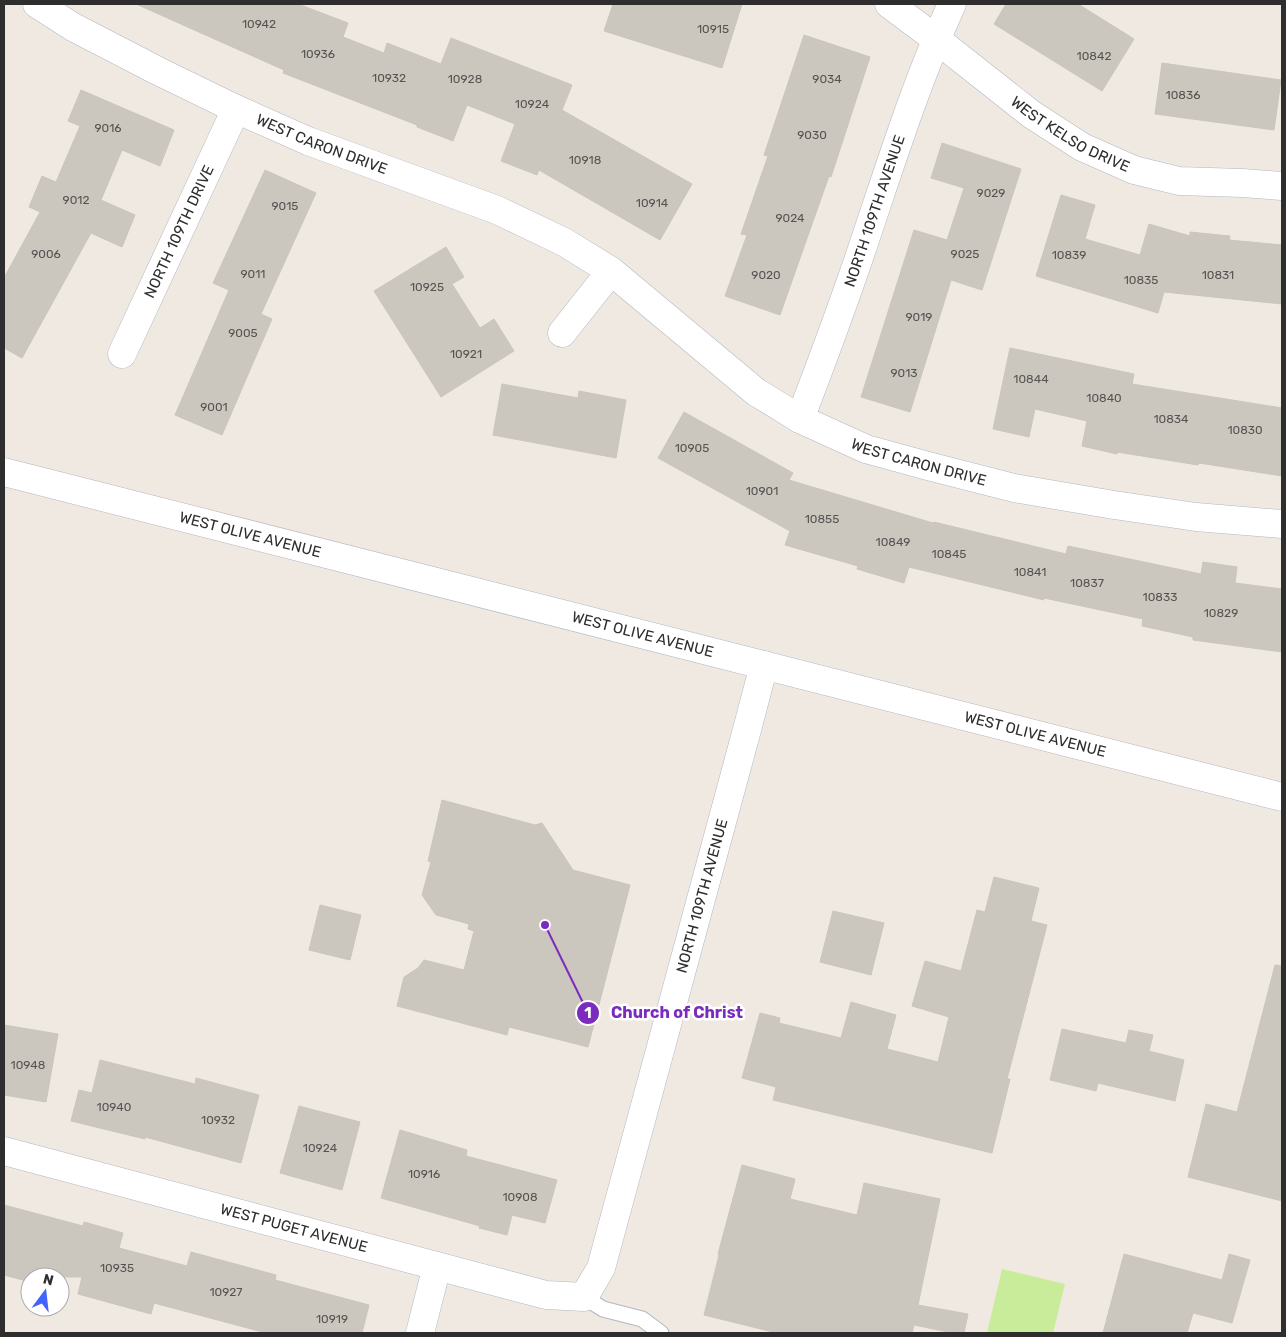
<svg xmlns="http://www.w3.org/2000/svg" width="1286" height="1337" viewBox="0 0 1286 1337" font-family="Rubik,sans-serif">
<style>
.pitch{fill:#c9ec9a}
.building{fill:#cbc7bf;stroke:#cbc5ba}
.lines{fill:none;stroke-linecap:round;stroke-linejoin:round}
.lane-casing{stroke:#b4b7c1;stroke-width:17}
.street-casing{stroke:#b4b7c1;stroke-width:29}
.secondary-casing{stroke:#b4b7c1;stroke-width:29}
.lane{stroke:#fff;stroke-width:15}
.street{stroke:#fff;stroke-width:28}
.secondary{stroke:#fff;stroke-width:28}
.labels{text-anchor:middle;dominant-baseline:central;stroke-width:5;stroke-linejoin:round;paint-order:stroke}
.number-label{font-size:12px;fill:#555452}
.street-label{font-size:15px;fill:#2e2e2e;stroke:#fff}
.leader{fill:none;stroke:#7b2cbf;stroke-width:2}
.callout-dot{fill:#7b2cbf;stroke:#fff;stroke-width:2}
.mark-label{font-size:15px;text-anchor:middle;font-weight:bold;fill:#fff}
.callout-label{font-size:16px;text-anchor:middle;font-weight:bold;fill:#7b2cbf;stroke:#fff;stroke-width:5;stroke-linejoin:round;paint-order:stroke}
</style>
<rect width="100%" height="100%" fill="#efe9e1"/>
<path class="pitch" d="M1002,1269L1065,1284L1053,1333H987Z"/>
<g class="building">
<path d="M136,4H298L348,23L343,37L384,53L387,43L441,64L451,38L572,85L562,110L692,184L660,240L539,170L537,175L501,161L515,124L467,105L453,141L417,127V125L283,73L284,70Z"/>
<path d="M613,4H742L722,68L604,31Z"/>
<path d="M1006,4H1078L1134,39L1102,91L994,24Z"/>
<path d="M804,35L870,57L831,177L829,176L780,315L725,296L747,235L741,234L768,156L764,155Z"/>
<path d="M1162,63L1281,80L1274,130L1155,114Z"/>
<path d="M81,90L174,130L160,166L122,150L101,200L135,215L122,247L91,233L22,358L4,348V278L40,212L29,207L42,176L56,182L80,126L68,121Z"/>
<path d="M942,143L1021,169L982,290L951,280L910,412L861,397L914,230L947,240L964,188L931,178Z"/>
<path d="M265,170L316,193L261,314L272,319L222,435L175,415L229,290L213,283Z"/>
<path d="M1061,195L1095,205L1085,239L1140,255L1149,224L1190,236V232L1230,236L1229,240L1282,245V304L1164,292L1158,313L1036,276Z"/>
<path d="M446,247L464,277L452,284L480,328L494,319L514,351L441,397L374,291Z"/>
<path d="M1010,348L1134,374L1132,384L1282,408V476L1199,463L1198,465L1117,452V454L1082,446L1087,421L1035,409L1029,437L993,429Z"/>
<path d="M502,384L578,398L579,391L626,400L616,458L493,435Z"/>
<path d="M684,412L793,473L789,480L933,523L934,522L1066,554L1068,546L1201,574L1203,562L1237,567L1235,583L1282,589V652L1193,640V637L1142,626L1143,619L1044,598V600L909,567L904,583L857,569L858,566L785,545L790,531L658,458Z"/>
<path d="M442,800L535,825L542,823L573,870L630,885L588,1047L509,1027L507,1035L397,1006L404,977L418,968L424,960L464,970L474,931L468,929L469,924L436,915L422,895L431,862L428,861Z"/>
<path d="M994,877L1039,888L1031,921L1047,925L1007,1079H1010L992,1153L773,1100L776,1087L742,1078L760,1013L780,1018L779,1023L841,1038L851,1002L896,1015L887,1049L938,1062L949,1017L912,1006L925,961L961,971L977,910L985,912Z"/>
<path d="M320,905L361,915L350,960L309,950Z"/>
<path d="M833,911L884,923L871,975L820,962Z"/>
<path d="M1275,965L1282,966V1201L1188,1177L1206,1104L1237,1112Z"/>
<path d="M4,1025L58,1034L46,1102L4,1095Z"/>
<path d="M1062,1029L1126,1043L1129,1030L1153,1035L1149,1051L1184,1060L1175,1101L1098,1083L1096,1091L1050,1080Z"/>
<path d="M100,1060L195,1084L196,1078L259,1095L241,1163L145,1137V1139L71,1121L79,1090L92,1093Z"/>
<path d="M299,1106L360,1122L342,1190L280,1173Z"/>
<path d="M400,1130L467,1150L466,1156L557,1180L545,1223L512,1215L507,1235L479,1228L480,1226L381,1198Z"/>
<path d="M742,1165L795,1179L790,1199L857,1215L864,1183L940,1199L918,1305L968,1314L964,1333H953L914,1325L912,1333H777L704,1315L719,1255L718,1254Z"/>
<path d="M4,1205L83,1226L84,1222L123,1233L119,1248L187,1266L191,1252L276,1275L275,1280L369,1305L362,1333H266L154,1303L151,1314L78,1294L82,1277H30V1282L4,1275Z"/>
<path d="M1124,1254L1222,1280L1229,1254L1250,1260L1232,1323L1193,1313L1187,1333H1103Z"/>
</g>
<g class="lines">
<g class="lane-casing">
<path id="lane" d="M584,1297L603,1309L642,1319L661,1333"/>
</g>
<g class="street-casing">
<g id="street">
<path id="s1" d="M37,4L73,27L158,71L236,109L308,141L497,210L564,242L611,271L756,392L800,419L866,449L928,466L1014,488L1114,505L1196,517L1282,524"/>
<path id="s2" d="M889,4L936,39L1031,114L1082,147L1134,170L1179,181L1242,183L1282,186"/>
<path d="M562,333L611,271"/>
<path id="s3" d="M122,354L236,109"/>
<path id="s4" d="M800,419C823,359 845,300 865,240C892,160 917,80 952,4"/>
<path id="s5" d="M4,1151L546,1295L584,1297L601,1268L748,726L764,665"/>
<path d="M420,1333L437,1266"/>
</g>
</g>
<g class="secondary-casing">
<g id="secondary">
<path id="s6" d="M4,472L1282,797"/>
</g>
</g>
<use href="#lane" class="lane"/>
<use href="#street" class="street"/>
<use href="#secondary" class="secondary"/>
</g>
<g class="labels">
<g class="number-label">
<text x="259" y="24">10942</text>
<text x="713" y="29">10915</text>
<text x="318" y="54">10936</text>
<text x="1094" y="56">10842</text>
<text x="389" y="78">10932</text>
<text x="465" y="79">10928</text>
<text x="827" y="79">9034</text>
<text x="1183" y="95">10836</text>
<text x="532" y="104">10924</text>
<text x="108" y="128">9016</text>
<text x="812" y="135">9030</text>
<text x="585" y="160">10918</text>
<text x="991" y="193">9029</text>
<text x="76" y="200">9012</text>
<text x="652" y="203">10914</text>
<text x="285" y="206">9015</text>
<text x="790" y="218">9024</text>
<text x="46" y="254">9006</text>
<text x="965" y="254">9025</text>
<text x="1069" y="255">10839</text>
<text x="253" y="274">9011</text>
<text x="766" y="275">9020</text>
<text x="1218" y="275">10831</text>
<text x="1141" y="280">10835</text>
<text x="427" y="287">10925</text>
<text x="919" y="317">9019</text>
<text x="243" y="333">9005</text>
<text x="466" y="354">10921</text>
<text x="904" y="373">9013</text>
<text x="1031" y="379">10844</text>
<text x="1104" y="398">10840</text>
<text x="214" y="407">9001</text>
<text x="1171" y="419">10834</text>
<text x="1245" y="430">10830</text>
<text x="692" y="448">10905</text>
<text x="762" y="491">10901</text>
<text x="822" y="519">10855</text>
<text x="893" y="542">10849</text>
<text x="949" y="554">10845</text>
<text x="1030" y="572">10841</text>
<text x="1087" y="583">10837</text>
<text x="1160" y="597">10833</text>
<text x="1221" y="613">10829</text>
<text x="28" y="1065">10948</text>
<text x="114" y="1107">10940</text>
<text x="218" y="1120">10932</text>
<text x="320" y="1148">10924</text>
<text x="424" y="1174">10916</text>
<text x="520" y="1197">10908</text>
<text x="117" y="1268">10935</text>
<text x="226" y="1292">10927</text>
<text x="332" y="1319">10919</text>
</g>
<g class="street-label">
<text stroke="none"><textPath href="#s2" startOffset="224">WEST KELSO DRIVE</textPath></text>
<text stroke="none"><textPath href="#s1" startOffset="318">WEST CARON DRIVE</textPath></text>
<text stroke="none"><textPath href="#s4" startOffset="221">NORTH 109TH AVENUE</textPath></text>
<text stroke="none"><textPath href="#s3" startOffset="135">NORTH 109TH DRIVE</textPath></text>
<text stroke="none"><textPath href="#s1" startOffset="1002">WEST CARON DRIVE</textPath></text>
<text stroke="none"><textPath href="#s6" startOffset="254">WEST OLIVE AVENUE</textPath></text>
<text stroke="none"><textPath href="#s6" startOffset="659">WEST OLIVE AVENUE</textPath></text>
<text stroke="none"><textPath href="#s6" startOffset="1064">WEST OLIVE AVENUE</textPath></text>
<text stroke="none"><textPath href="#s5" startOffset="1018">NORTH 109TH AVENUE</textPath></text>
<text stroke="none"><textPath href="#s5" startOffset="300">WEST PUGET AVENUE</textPath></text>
</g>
</g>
<path class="leader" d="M545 925L588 1013"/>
<g class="callout-dot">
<circle cx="545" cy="925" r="5"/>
<circle cx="588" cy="1013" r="12"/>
</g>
<g class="mark-label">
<text x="588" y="1018">1</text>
</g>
<g class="callout-label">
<text x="677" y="1018">Church of Christ</text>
</g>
<rect width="1286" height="1337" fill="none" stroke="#2e2e2e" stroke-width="10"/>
<g transform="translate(45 1292) rotate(15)"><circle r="24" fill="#ffffff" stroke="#ababab"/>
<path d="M0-4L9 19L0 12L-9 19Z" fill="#4264fb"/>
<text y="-8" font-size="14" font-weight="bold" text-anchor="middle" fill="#2e2e2e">N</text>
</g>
</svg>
